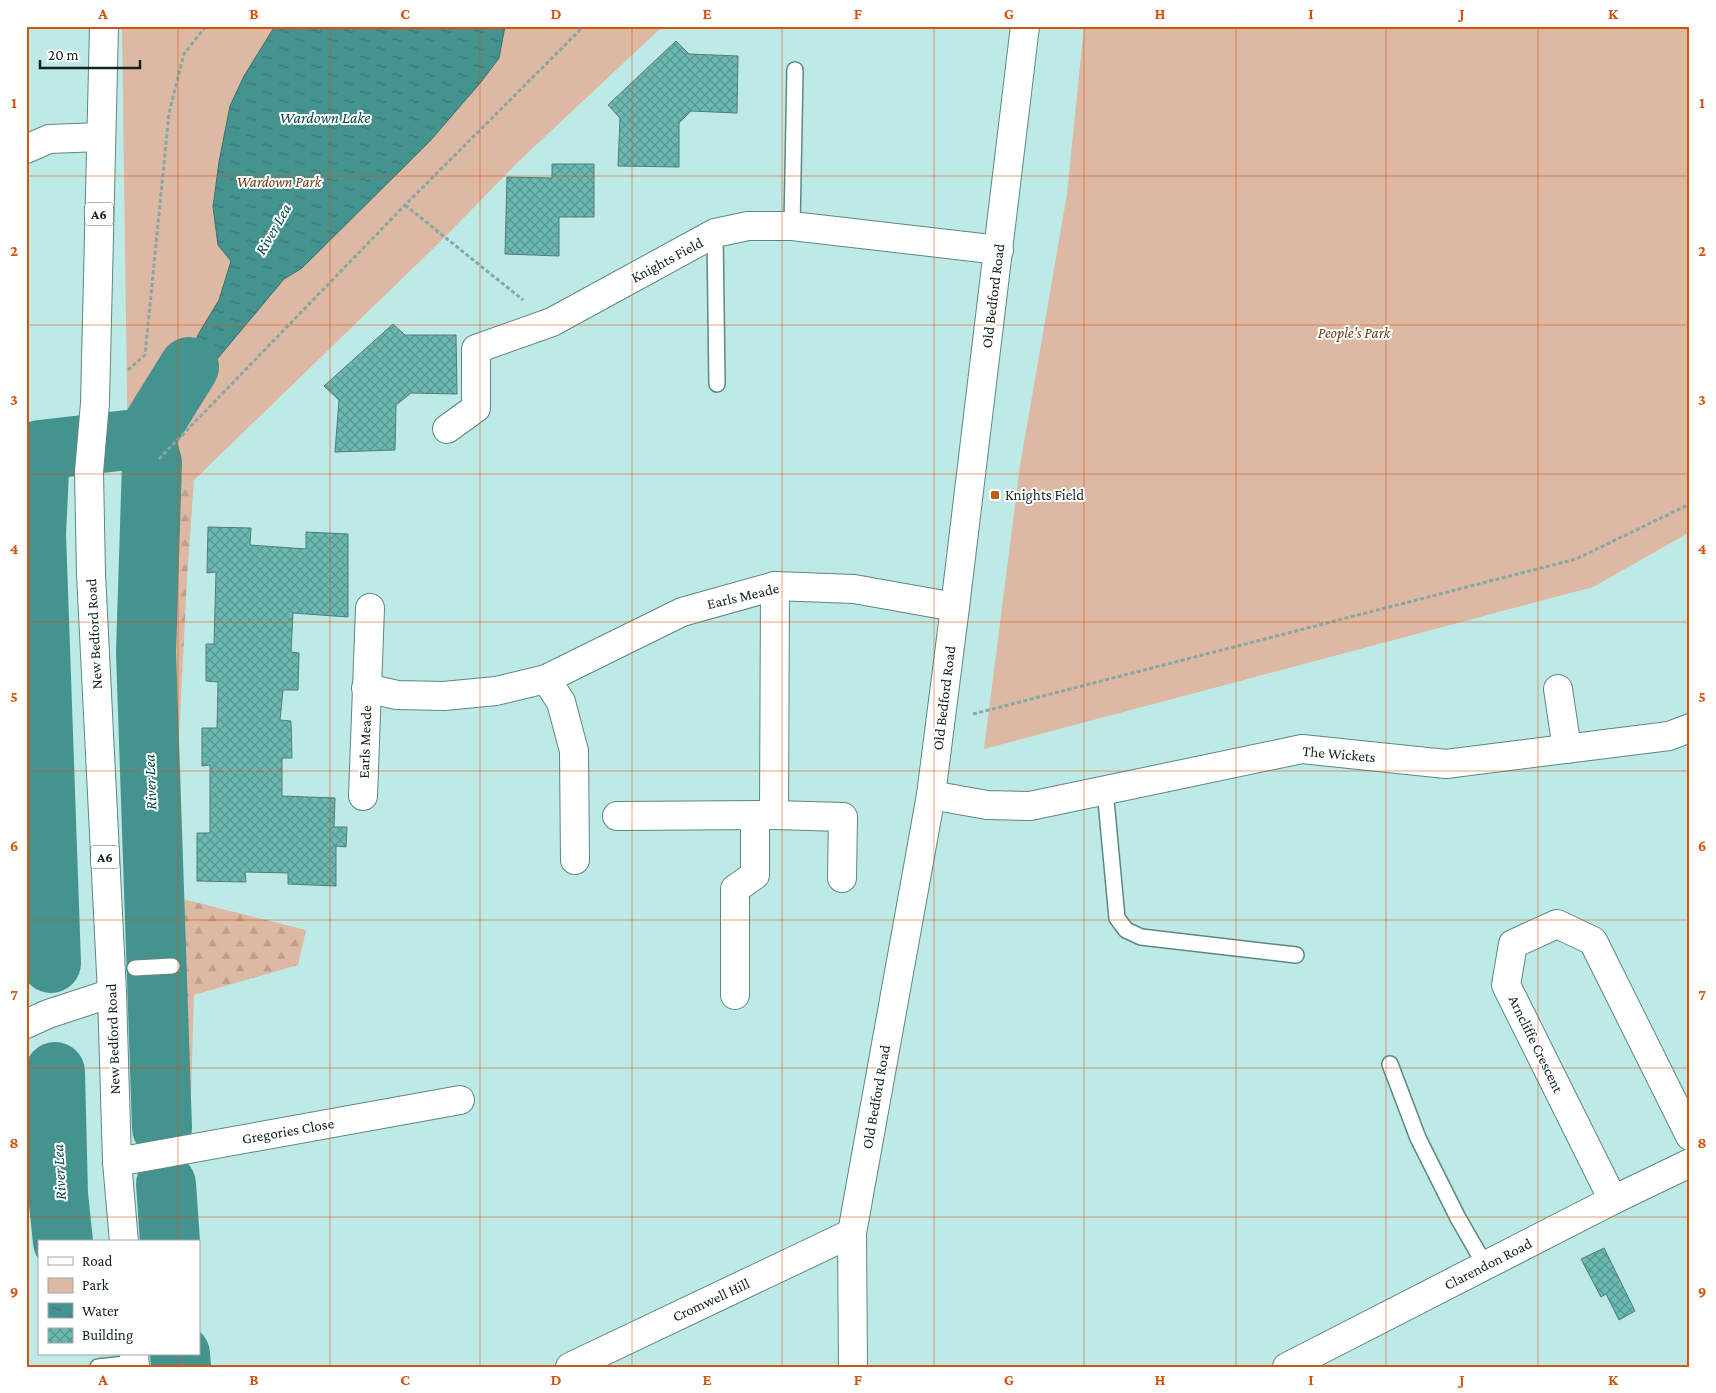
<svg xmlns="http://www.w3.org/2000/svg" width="1716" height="1393" viewBox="0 0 1716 1393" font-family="'Crimson Pro',serif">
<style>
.forest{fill:url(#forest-firs)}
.park{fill:#ddb8a2}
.water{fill:url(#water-ripples);stroke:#36716e}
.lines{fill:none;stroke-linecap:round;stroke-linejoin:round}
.river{stroke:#45938e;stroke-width:60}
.building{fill:url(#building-cross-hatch);stroke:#527c79}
.lane-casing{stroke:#5d8783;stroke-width:18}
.street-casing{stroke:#5d8783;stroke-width:30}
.highway-casing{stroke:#5d8783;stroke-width:30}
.path{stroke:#85a8a5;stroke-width:3;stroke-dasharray:4 2.5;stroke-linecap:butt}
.lane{stroke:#fff;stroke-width:15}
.street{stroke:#fff;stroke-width:28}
.highway{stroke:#fff;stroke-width:28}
.grid{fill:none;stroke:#d3540e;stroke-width:1;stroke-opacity:0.55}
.poi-dot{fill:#bb5e0d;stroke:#fff;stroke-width:2}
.labels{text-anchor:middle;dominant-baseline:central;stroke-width:4;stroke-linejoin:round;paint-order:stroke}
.shield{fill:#fff;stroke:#596564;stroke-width:1}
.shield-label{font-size:14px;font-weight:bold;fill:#122322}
.park-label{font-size:15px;font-style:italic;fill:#6a3814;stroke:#fff}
.street-label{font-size:15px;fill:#122322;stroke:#fff}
.poi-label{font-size:15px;fill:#122322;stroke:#fff;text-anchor:start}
.water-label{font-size:16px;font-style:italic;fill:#004946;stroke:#fff}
.neatline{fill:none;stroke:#d3540e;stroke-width:2}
.grid-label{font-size:16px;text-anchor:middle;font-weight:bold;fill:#d3540e}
</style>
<defs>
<pattern id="forest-firs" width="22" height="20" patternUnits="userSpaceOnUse" patternTransform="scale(1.25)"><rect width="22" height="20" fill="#ddb8a2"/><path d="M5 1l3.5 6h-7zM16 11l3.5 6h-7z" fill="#bd9e8b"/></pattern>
<pattern id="water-ripples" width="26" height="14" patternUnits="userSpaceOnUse" patternTransform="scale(1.25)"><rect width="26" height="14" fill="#45938e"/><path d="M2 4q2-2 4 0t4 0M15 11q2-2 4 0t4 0" fill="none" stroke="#387874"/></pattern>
<pattern id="building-cross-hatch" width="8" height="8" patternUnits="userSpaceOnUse" patternTransform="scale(1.25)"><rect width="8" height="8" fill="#6cb9b3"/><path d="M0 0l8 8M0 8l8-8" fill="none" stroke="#579691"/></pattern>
</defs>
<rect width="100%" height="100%" fill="#bdeae6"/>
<path class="forest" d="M194,480L187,579L175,816L179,898L306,930L298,965L194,995L190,1129L170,1125L159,794L163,511Z"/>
<g class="park">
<path d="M122,26H663L520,160L444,238L129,543Z"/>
<path d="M1084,26H1690V532L1593,587L984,749L1020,466L1067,194Z"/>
</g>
<path class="water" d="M275,26H505L499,58L481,82L430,141L302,268L284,279L162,425L159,459L144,467L147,410L175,383L199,333L219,300L231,261L218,245L213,207L219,162L230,106L244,76Z"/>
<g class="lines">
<g class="river">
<path d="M145,438L152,463L146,652L162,1128"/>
<path d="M51,963L36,534L40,450L145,438L189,367"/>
<path d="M55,1072L58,1194L63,1242"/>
<path d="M166,1184L170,1242"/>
<path d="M180,1354L181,1367"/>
</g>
</g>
<g class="building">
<path d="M676,41L689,54L738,56L737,113L691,111L679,123V167L618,166L620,118L608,105Z"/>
<path d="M552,164H594V217H559V256L505,254L507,177L552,178Z"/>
<path d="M393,324L405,335H456L457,394L411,393L396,405L395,450L335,452L339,400L324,386Z"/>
<path d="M208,527L251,528L250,545L306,549V532L348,534V617L293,613L291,652L299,653L298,690H283L280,720L291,721L292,758H282V796L335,798L334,827H347L346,847L336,846V886L288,884V873L245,872L246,882L197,881V833H210V765L202,766V728H217L218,682L206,681V644H214L216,572L207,573Z"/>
<path d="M1604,1248L1635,1311L1619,1320L1606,1294L1601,1297L1581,1259Z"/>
</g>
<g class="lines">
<g class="lane-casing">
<g id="lane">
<path d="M792,226L795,70"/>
<path d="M715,233L717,384"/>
<path d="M1105,790L1117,918L1126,930L1141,937L1296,955"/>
<path d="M135,968L172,966"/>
<path d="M1390,1064L1418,1138L1458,1218L1485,1265"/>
<path d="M98,1367L135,1363"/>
</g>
</g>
<g class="street-casing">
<g id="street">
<path d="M26,149L49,139L101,137"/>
<path d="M447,429L476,408V349L552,322L715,233L748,226H792L999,250"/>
<path d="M546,679L561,702L574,751L575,860"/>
<path d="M366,688L397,695L444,696L496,691L546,679L682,612L775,586L854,589L955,607"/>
<path d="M1558,689L1567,749"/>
<path d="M931,795L987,805L1030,806L1302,749L1446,764L1669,736L1690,728"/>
<path d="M363,796L370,608"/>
<path d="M774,815L775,586"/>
<path d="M617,816L774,815L843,817L842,878"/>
<path d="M735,995V889L755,875V815"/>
<path d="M26,1024L48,1014L112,993"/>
<path d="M117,1162L460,1100"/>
<path d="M1613,1200L1506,985L1513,944L1557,924L1593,941L1690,1136"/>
<path d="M570,1367L852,1233"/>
<path d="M853,1367L852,1233L931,795L955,607L1025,26"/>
<path d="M1287,1367L1613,1200L1690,1163"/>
</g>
</g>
<g class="highway-casing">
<g id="highway">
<path d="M104,26L95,403L89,472L91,574L112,993L117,1162L124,1242"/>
<path d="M134,1354L135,1367"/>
</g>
</g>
<g class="path">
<path d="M405,205L523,300"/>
<path d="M128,370L145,355L169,113L184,54L206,26"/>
<path d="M159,459L405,205L584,26"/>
<path d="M973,714L1576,559L1690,504"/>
</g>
<use href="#lane" class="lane"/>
<use href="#street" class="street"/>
<use href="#highway" class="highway"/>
</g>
<path class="grid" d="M178,26V1242M330,26V1367M480,26V1367M632,26V1367M782,26V1367M934,26V1367M1084,26V1367M1236,26V1367M1386,26V1367M1538,26V1367M26,176H1690M26,325H1690M26,474H1690M26,622H1690M26,771H1690M26,920H1690M26,1068H1690M26,1217H1690M178,1354V1367"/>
<rect class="poi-dot" x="990" y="490" width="10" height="10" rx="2.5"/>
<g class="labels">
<g class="shield">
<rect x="85" y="202.5" width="28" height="23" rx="4"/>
<rect x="91" y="845.5" width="28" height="23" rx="4"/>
</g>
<g class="shield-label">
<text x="99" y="214">A6</text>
<text x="105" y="857">A6</text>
</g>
<g class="park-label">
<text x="279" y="182">Wardown Park</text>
<text x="1354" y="333">People's Park</text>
</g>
<g class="street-label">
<text transform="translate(667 260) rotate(-28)">Knights Field</text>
<text transform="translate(993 296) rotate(-83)">Old Bedford Road</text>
<text transform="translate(743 596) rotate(-13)">Earls Meade</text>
<text transform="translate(94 634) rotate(-93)">New Bedford Road</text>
<text transform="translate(944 698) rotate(-83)">Old Bedford Road</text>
<text transform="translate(365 742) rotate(-88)">Earls Meade</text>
<text transform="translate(1339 754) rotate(5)">The Wickets</text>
<text transform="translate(113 1039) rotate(-92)">New Bedford Road</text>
<text transform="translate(1536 1044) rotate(64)">Arncliffe Crescent</text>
<text transform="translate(876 1097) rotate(-80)">Old Bedford Road</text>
<text transform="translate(288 1131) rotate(-10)">Gregories Close</text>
<text transform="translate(1488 1264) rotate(-27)">Clarendon Road</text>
<text transform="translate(711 1300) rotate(-25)">Cromwell Hill</text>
</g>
<g class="poi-label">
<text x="1005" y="495">Knights Field</text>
</g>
<g class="water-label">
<text x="325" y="117">Wardown Lake</text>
<text transform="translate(273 229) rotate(-60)">River Lea</text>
<text transform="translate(150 782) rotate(-92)">River Lea</text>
<text transform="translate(59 1172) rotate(-93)">River Lea</text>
</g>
</g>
<rect width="1716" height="1393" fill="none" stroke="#ffffff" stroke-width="55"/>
<rect x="38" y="1240" width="162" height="115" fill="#ffffff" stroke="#a0a7a7"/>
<rect x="48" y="1257" width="25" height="8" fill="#ffffff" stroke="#a0a7a7"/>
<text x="82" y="1266" font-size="15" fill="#122322">Road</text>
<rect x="48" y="1278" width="25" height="15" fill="#ddb8a2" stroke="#a0a7a7"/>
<text x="82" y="1290" font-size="15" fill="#122322">Park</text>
<rect x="48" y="1303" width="25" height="15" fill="url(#water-ripples)" stroke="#a0a7a7"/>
<text x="82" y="1316" font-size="15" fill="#122322">Water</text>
<rect x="48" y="1328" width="25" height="15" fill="url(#building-cross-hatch)" stroke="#a0a7a7"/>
<text x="82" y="1340" font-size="15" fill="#122322">Building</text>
<path d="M40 60v8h100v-8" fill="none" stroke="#122322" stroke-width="2.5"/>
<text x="48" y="60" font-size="15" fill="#122322" stroke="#ffffff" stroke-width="4" paint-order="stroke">20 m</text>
<rect x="28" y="28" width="1660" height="1338" class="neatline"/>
<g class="grid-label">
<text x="103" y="19">A</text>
<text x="254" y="19">B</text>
<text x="405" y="19">C</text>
<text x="556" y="19">D</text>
<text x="707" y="19">E</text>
<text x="858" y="19">F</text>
<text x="1009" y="19">G</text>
<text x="1160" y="19">H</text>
<text x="1311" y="19">I</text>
<text x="1462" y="19">J</text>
<text x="1613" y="19">K</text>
<text x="14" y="108">1</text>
<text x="1702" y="108">1</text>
<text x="14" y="256">2</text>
<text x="1702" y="256">2</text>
<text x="14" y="405">3</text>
<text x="1702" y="405">3</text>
<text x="14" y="554">4</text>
<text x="1702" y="554">4</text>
<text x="14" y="702">5</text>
<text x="1702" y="702">5</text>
<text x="14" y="851">6</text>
<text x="1702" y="851">6</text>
<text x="14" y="1000">7</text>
<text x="1702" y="1000">7</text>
<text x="14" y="1148">8</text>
<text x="1702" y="1148">8</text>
<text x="14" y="1297">9</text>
<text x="1702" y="1297">9</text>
<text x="103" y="1385">A</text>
<text x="254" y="1385">B</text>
<text x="405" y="1385">C</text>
<text x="556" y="1385">D</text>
<text x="707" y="1385">E</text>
<text x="858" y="1385">F</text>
<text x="1009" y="1385">G</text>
<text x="1160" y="1385">H</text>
<text x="1311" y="1385">I</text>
<text x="1462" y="1385">J</text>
<text x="1613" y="1385">K</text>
</g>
</svg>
